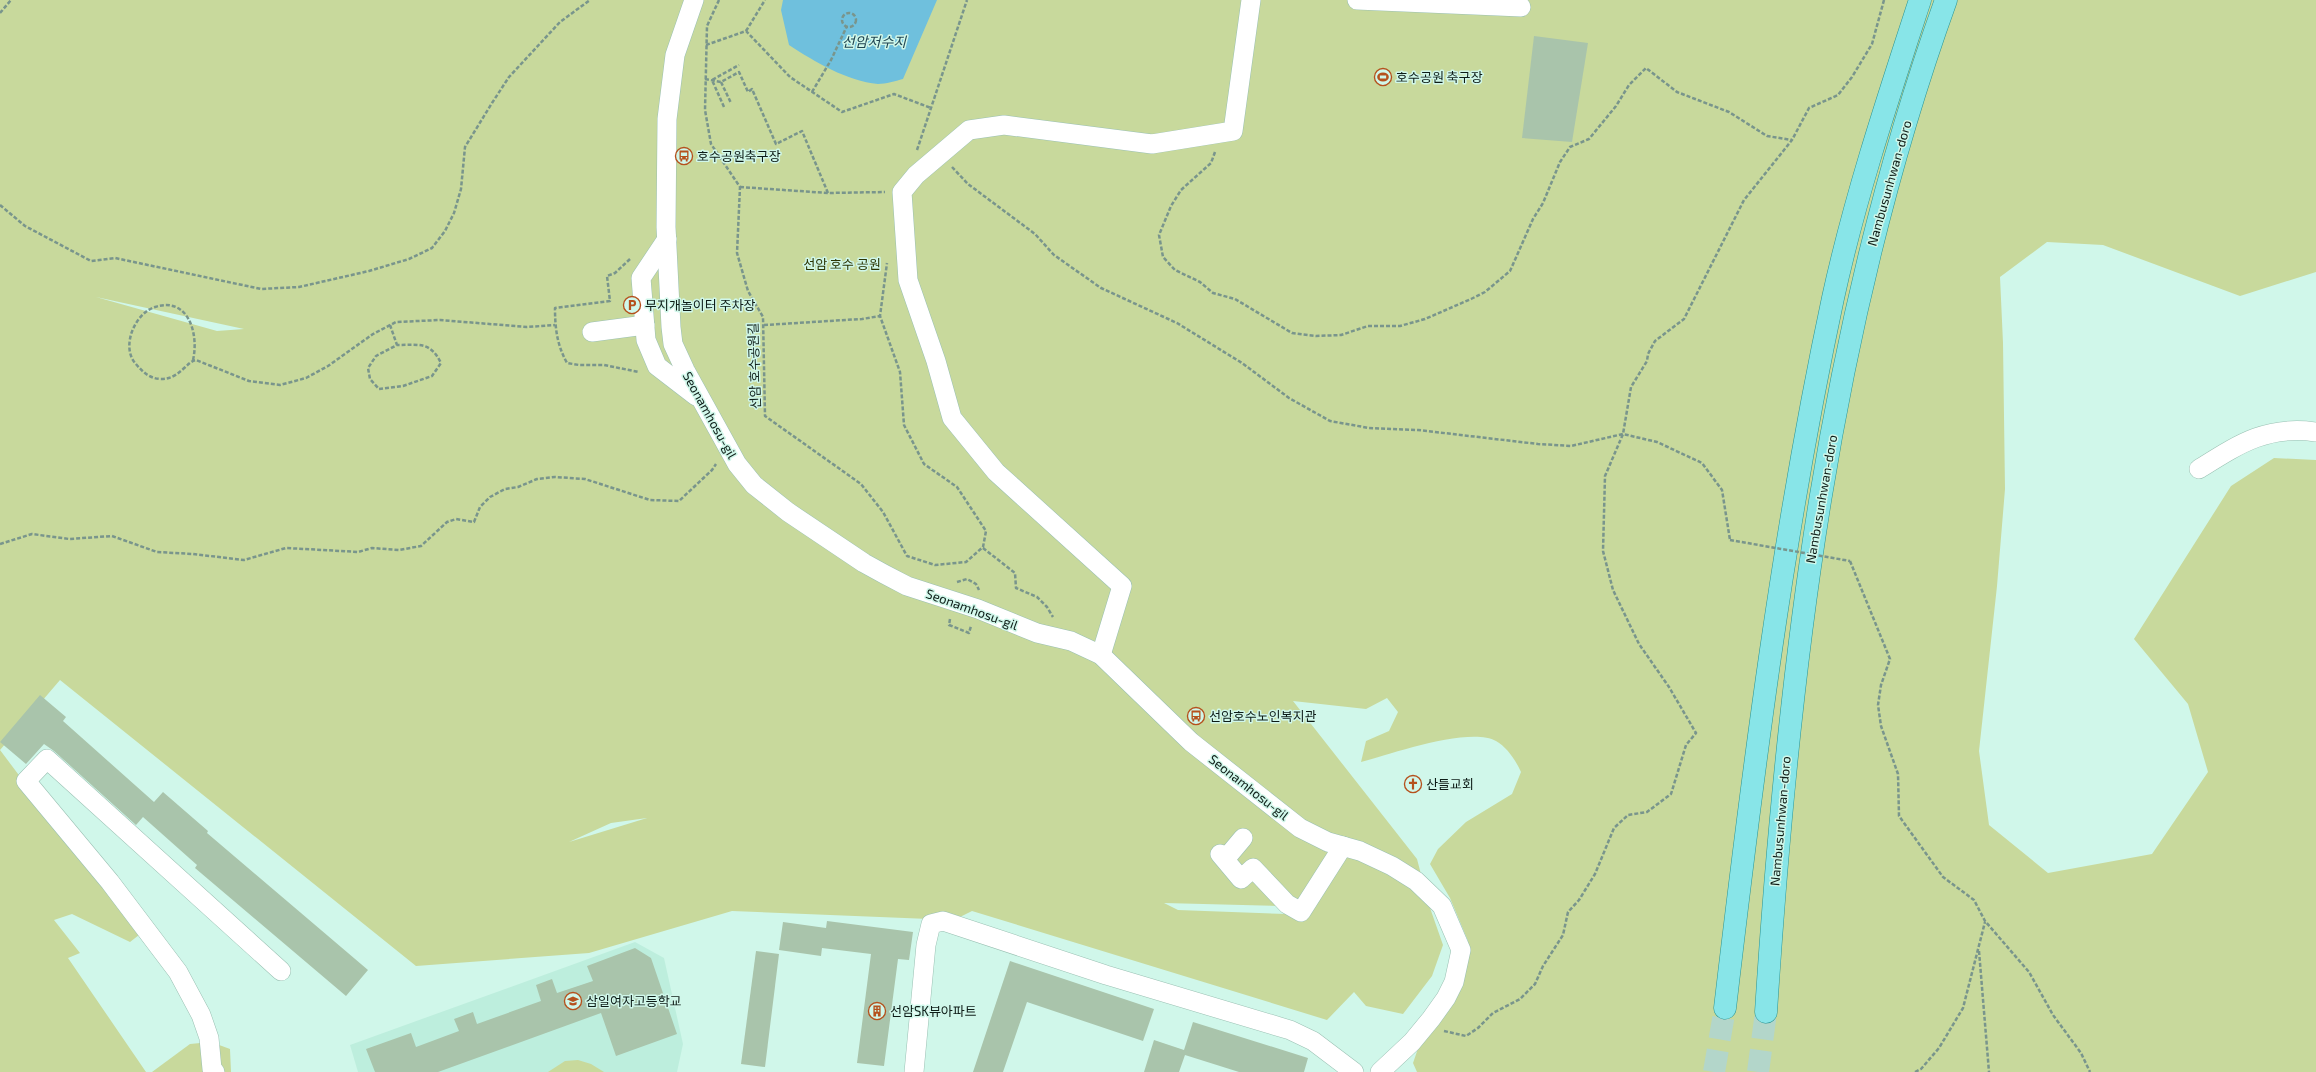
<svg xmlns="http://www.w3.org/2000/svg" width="2316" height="1072" viewBox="0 0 2316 1072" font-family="'Exo 2','Noto Sans KR',sans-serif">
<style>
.built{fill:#bdeedd}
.green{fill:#c8d99c;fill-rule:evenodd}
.water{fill:#6fc0dd}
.building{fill:#a9c4ab}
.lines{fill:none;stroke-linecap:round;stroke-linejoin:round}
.major-tunnel{stroke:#b3d6ca;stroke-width:22;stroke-dasharray:22 11;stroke-linecap:butt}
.minor-casing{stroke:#9ac0b3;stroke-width:20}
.major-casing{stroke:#2a9494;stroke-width:23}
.path{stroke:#79958c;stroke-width:2.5;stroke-dasharray:4 2;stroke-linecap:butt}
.minor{stroke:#fff;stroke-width:19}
.major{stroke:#88e5e8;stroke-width:22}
.path-bridge{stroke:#79958c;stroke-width:2.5;stroke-dasharray:4 2;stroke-linecap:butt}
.labels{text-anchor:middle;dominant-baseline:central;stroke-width:3;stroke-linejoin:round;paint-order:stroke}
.poi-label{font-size:13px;fill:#0d1c17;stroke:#d0f7ea;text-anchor:start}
.street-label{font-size:13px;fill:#0d1c17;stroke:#d0f7ea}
.park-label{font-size:13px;fill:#2a3402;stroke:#d0f7ea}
.water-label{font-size:14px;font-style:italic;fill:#1f4451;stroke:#d0f7ea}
</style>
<rect width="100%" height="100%" fill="#d0f7ea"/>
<path class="built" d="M635,942L664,958L683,1044L677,1072H358L350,1045Z"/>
<g class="green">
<path d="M0,0H2316V272L2240,296L2103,245L2047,242L2000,277L2003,343L2005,489L1997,586L1979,751L1989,825L2048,873L2152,854L2208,772L2188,704L2134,639L2231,486L2274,458L2316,460V1072H1417L1413,1063L1422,1037L1468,962V941L1450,898L1430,864L1438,849L1466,822L1512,794L1521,772C1516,761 1507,747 1496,741C1470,726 1390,754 1361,762L1366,741L1389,731L1398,712L1387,698L1366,709L1293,701L1417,859L1429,905L1443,945L1432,976L1403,1014L1366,1006L1354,992L1327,1020L972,911L954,920L732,911L589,953L416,966L60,680L0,750L139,935L130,942L72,914L54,920L80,953L68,958L146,1072H0ZM96,297L244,329L217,331ZM647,818L569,842L611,823ZM1164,903L1280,906L1286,914L1178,910Z"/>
<path d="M211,1042L230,1049L231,1072H152L190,1044Z"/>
<path d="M578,1060L591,1064L604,1072H548L565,1061Z"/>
</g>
<path class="water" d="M783,0H937L903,79C895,81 886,84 878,84C847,81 815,62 789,45L781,10Z"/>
<g class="building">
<path d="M1534,36L1588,43L1572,142L1522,138Z"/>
<path d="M40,695L66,717L63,721L154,802L163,792L208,831L207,833L368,970L346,996L195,868L197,865L143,817L136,825L54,751L44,744L26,764L0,742Z"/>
<path d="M827,921L913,932L909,960L898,959L884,1066L857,1063L871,954L822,948L821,956L779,950L783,922L826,928Z"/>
<path d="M635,948L651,958L677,1034L616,1056L601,1013L438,1072H375L366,1049L411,1033L416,1047L459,1031L454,1019L473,1012L477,1024L541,1001L536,985L552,979L557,993L593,981L587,966Z"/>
<path d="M756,951L779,954L765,1067L741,1064Z"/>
<path d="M1010,961L1154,1009L1143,1041L1027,1002L1003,1072H973Z"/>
<path d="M1193,1022L1308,1058L1304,1072H1239L1185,1055L1179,1072H1144L1154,1040L1184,1050Z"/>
</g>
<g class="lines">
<g class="major-tunnel">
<path d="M1714,1072L1725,1008"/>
<path d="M1758,1072L1766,1012"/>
</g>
<g class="minor-casing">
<g id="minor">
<path d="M694,0L675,55L667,119L666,227L671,327L673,344L685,370L737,464L754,485L788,512L864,563L884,574L907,586L978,609L1037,633L1071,641L1101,655L1191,742L1300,828L1328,842L1360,851L1392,866L1416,881L1442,906L1461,950L1454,982L1446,998L1431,1019L1412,1042L1380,1072"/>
<path d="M1357,0L1521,7"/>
<path d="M667,239L641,278L646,340L657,366L696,396"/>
<path d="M592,332L645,325"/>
<path d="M2199,469C2239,444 2267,425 2316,432"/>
<path d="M1101,655L1122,586L996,472L952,418L936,361L908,280L902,192L916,175L969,130L1004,125L1152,144L1233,131L1251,0"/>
<path d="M1243,838L1227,857L1220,854L1241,879L1253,868L1287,904L1301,912L1343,846"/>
<path d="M215,1072L212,1069L209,1038L201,1015L178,972L110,882L26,781L47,759L281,971"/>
<path d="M914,1072L926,945L931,924L943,921L1106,975L1290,1030L1313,1041L1354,1072"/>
</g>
</g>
<g class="major-casing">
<g id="major">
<path d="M1725,1008C1753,770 1783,532 1833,298C1855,197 1888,98 1920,0"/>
<path d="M1766,1012C1788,669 1829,324 1946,0"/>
</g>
</g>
<g class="path">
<path d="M719,0L707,26L705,110L711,144L740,187L737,253L748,291L763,317L765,416L861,484L883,512L907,556L935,565L966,562L983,547L986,531L957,487L924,464L904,425L900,372L880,316L887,263"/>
<path d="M0,13L11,0"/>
<circle cx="849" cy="20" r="7"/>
<path d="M746,31L765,0"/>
<path d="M706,45L746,31L790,77L842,112L894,94L931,108"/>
<path d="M705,79L721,82L739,72L748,92L752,89L776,144L802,131L828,193"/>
<path d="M721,82L731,103"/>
<path d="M812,92L831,60L847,26"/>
<path d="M724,107L712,80L739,65"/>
<path d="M917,150L967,0"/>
<path d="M1215,152L1211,163L1181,190L1171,206L1159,235L1163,257L1175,270L1200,282L1213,293L1235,299L1292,333L1316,336L1341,335L1368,326H1400L1425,319L1471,299L1485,292L1510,271L1533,219L1543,203L1560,162L1570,147L1589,139L1616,106L1629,85L1646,68L1677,92L1729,112L1767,136L1792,140"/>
<path d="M952,167L968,184L1035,234L1054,255L1101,288L1177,323L1242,363L1289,398L1330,421L1369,428L1418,430L1538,444L1571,446L1623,434L1657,442L1702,463L1722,490L1730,540"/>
<path d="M740,187L828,193L885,192"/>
<path d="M0,205L25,226L91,261L115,258L261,289L299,287L369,271L409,259L432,248L445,231L454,213L461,189L465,147L492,103L509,77L560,22L590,0"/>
<path d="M630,259L615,273L607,276L610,301L555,308C555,328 557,345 567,363L579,365H604L639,372"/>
<path d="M390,325L397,345L376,356L368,368L370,379L379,389L403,386L432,376L441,363C430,341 419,345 397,345"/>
<path d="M764,325L862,319L880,316"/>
<path d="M193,360C199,335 189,296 155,307C135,313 121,346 135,363C142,371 148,378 160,379C179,380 187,361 196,360L249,381L280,385L306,378L328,366L373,334L396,322L440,320L527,327L555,325"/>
<path d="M0,544L32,534L69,539L112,536L157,552L193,554L244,560L286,548L341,551L358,552L372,548L399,550L421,546L447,522L456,519L474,522L480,507L490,497L505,489L518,487L537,479L555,477L585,479L650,500L679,501L712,470L716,464"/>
<path d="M983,548L1015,573L1016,588L1037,597L1047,607L1053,617"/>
<path d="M1850,561L1890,659L1881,685L1878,705L1881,726L1898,774L1899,816L1943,877L1974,900L1985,921L2029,972L2053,1015L2081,1053L2090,1072"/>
<path d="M957,582L967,579L976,584L979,590"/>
<path d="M950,619L949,625L969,633L971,626"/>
<path d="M1979,951L1989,1072"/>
<path d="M1444,1031L1466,1036L1478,1028L1493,1013L1520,999L1535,984L1543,966L1563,935L1568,912L1579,900L1595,874L1614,828L1628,815L1647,812L1671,794L1686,745L1696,733L1669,687L1639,644L1613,590L1603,551L1605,476L1623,434L1631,387L1647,361L1648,354L1655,341L1684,319L1744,200L1792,140L1809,108L1838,95L1852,77L1872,44L1884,0"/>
<path d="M1915,1072L1921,1069L1939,1048L1963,1008L1985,922"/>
</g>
<use href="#minor" class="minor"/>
<use href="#major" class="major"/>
<path class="path-bridge" d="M1730,540L1850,561"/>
</g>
<defs>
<g id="stadium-ring" transform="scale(0.9)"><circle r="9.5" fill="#d0f7ea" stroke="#b5511d" stroke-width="1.5"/><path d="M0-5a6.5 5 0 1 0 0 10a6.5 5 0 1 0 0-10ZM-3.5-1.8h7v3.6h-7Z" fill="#b5511d"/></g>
<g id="bus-ring" transform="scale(0.9)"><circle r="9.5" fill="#d0f7ea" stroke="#b5511d" stroke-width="1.5"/><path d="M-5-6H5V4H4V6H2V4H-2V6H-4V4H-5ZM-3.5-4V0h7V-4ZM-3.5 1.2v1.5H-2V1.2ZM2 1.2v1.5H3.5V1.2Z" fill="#b5511d"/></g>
<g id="parking-ring" transform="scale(0.9)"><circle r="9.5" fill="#d0f7ea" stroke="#b5511d" stroke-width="1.5"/><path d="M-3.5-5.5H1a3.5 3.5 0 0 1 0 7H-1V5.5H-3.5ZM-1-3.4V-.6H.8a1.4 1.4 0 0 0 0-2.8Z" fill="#b5511d"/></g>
<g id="church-ring" transform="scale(0.9)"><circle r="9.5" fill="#d0f7ea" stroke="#b5511d" stroke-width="1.5"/><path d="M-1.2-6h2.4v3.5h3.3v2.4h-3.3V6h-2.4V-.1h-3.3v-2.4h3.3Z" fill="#b5511d"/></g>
<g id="school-ring" transform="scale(0.9)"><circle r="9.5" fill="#d0f7ea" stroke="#b5511d" stroke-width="1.5"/><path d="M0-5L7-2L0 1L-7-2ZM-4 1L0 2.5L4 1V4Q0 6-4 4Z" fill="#b5511d"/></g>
<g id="building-ring" transform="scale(0.9)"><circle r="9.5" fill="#d0f7ea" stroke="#b5511d" stroke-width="1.5"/><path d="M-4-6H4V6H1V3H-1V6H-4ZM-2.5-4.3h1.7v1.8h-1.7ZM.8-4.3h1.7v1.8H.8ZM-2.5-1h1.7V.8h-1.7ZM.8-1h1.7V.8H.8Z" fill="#b5511d"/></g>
</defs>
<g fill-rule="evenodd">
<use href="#stadium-ring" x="1383" y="77"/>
<use href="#bus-ring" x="684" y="156"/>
<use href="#parking-ring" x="632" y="305"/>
<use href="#bus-ring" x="1196" y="716"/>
<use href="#church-ring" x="1413" y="784"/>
<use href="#school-ring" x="573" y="1001"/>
<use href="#building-ring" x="877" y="1011"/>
</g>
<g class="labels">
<g class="poi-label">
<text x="1396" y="77">호수공원 축구장</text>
<text x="697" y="156">호수공원축구장</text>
<text x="645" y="305">무지개놀이터 주차장</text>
<text x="1209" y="716">선암호수노인복지관</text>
<text x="1426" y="784">산들교회</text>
<text x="586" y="1001">삼일여자고등학교</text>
<text x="890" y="1011">선암SK뷰아파트</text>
</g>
<g class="street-label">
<text transform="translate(1889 183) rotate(-74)">Nambusunhwan-doro</text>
<text transform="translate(754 366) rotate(-92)">선암 호수공원길</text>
<text transform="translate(710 415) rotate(61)">Seonamhosu-gil</text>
<text transform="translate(1821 499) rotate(-80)">Nambusunhwan-doro</text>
<text transform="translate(972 609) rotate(20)">Seonamhosu-gil</text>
<text transform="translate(1249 787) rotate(38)">Seonamhosu-gil</text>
<text transform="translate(1780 821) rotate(-85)">Nambusunhwan-doro</text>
</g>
<g class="park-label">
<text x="842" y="264">선암 호수 공원</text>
</g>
<g class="water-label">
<text x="874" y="41">선암저수지</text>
</g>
</g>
</svg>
